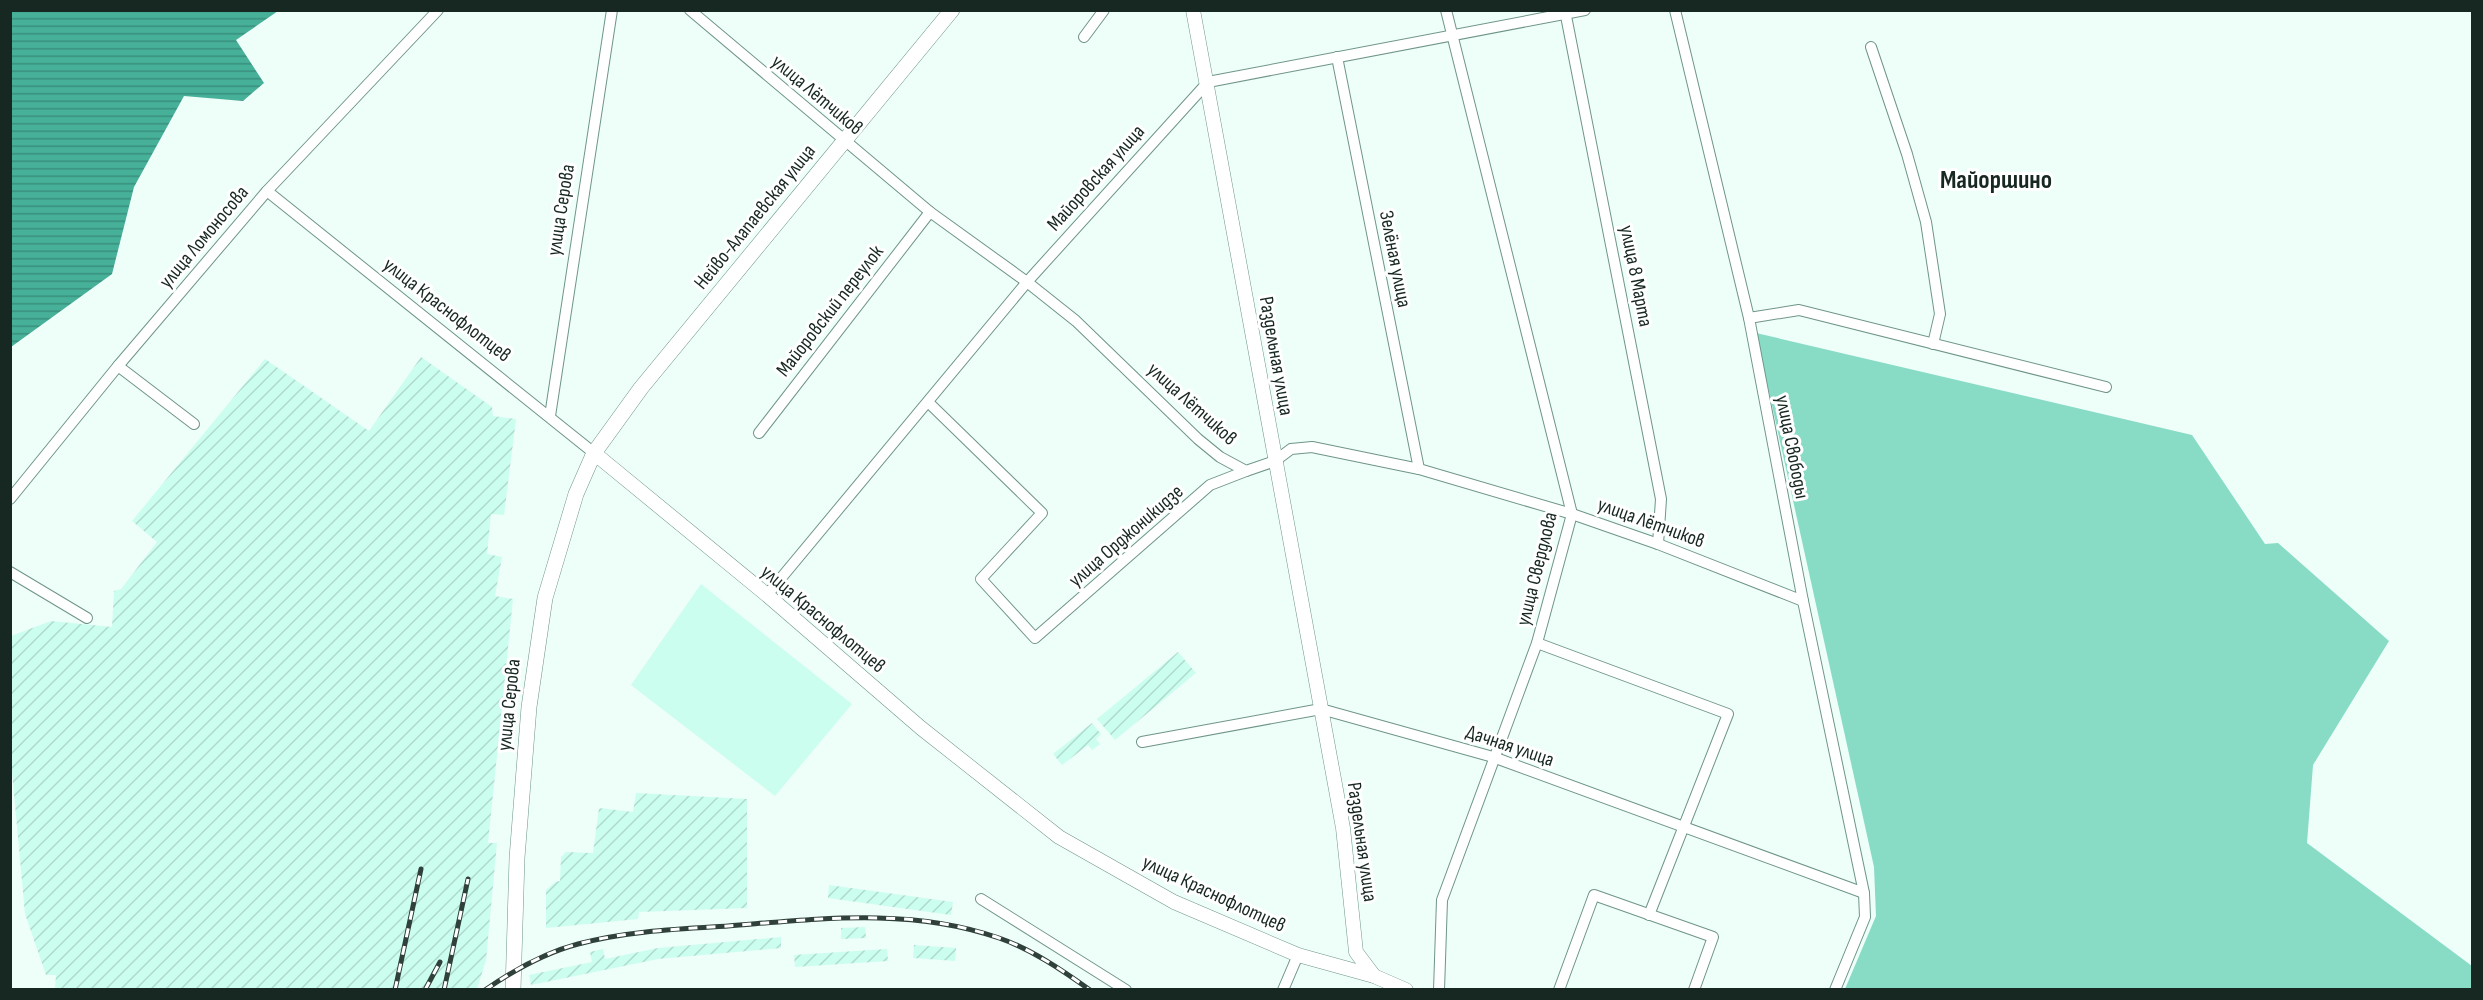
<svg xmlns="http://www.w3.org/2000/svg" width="2483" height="1000" viewBox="0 0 2483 1000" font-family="'Sofia Sans Condensed',sans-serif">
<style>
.built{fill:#ccfeef}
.industrial{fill:url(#industrial-furrows)}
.green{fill:#88dcc6}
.water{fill:url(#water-rules)}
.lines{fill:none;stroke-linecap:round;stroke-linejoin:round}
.minor-casing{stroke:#6f958a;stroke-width:12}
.tertiary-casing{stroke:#6f958a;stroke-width:15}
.secondary-casing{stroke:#6f958a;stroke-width:16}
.minor{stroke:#fff;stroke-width:10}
.tertiary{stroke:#fff;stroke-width:14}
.secondary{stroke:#fff;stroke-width:15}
.rail-casing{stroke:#30403b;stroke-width:5}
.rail{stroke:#fff;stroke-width:3;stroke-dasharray:9;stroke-linecap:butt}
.labels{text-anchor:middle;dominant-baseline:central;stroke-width:6;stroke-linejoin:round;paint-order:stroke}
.street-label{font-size:20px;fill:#172722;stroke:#fff}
.district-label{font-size:26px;font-weight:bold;fill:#172722;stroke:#fff}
</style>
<defs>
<pattern id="industrial-furrows" width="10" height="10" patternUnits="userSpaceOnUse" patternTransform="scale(1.5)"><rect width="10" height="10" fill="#ccfeef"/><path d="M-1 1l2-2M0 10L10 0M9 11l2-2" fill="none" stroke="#aedacd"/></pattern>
<pattern id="water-rules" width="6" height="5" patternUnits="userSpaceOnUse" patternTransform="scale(1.5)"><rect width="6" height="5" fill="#46b098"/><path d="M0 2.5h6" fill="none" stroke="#398f7c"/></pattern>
</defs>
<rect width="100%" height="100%" fill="#eefef9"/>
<path class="built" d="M701,584L852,704L775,796L631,685Z"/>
<g class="industrial">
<path d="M421,357L492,407L493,416L516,419L504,515L491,514L487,554L502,557L495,596L513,599L488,843H497L486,960L477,989H55L56,975H46L25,914L11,761V636L51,621L112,627L114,591L121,589L157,542L132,521L265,359L369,431Z"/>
<path d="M1178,652L1196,673L1115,740L1097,719Z"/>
<path d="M1092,723L1101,734L1096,739L1100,744L1092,750L1088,745L1062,765L1053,754Z"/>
<path d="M636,793L747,799V908L639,912L638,919L546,928V890L555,882L560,881L561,857L566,852L593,853L599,808L633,812Z"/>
<path d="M829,885L953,902L951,915L828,898Z"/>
<path d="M865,927L866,938L841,939V928Z"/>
<path d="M781,937V948L658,959L531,985L529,975L592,962L590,952L603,949L605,959L658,948Z"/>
<path d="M914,945L956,948L955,961L913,958Z"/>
<path d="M887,949L888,961L795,967L794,955Z"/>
</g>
<path class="green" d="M1756,333L2192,435L2265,544L2278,543L2389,641L2313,765L2307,843L2472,966V989H1845L1876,916L1874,867Z"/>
<path class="water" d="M11,10L278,11L236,40L264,83L243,101L184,96L134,187L112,274L11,347Z"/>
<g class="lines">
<g class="minor-casing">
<g id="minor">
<path d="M690,10L930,212L1027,282L1076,321L1198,439L1220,457L1246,471L1275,461L1291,449L1312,447L1419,469L1572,514L1658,544L1803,601"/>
<path d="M1675,10L1749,318L1803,601L1864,893L1865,917L1835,990"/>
<path d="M1566,16L1661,499L1658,544"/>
<path d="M1084,37L1104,10"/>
<path d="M1871,47L1907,154L1926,222L1940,314L1933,344"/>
<path d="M1337,57L1419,469"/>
<path d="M267,191L594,453"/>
<path d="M1749,318L1799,310L2106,387"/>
<path d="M118,366L194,424"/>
<path d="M928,402L1042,513L981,579L1035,638L1210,485L1246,471"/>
<path d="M550,416L612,10"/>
<path d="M759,433L930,212"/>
<path d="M10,499L118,366L267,191L438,10"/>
<path d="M10,572L87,618"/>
<path d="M767,595L1027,282L1208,82L1585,10"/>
<path d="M1537,643L1728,714L1649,915"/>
<path d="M1142,742L1321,709L1493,757L1864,893"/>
<path d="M981,899L1126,990"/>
<path d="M1283,990L1298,955"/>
<path d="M1439,990L1442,900L1537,643L1572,514L1446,10"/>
<path d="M1559,990L1594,895L1713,937L1694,990"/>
</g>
</g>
<g class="tertiary-casing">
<g id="tertiary">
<path d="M1193,10L1343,828L1356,952L1374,976"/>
<path d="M594,453L767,595L921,728L1059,837L1174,902L1298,955L1374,976L1406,990"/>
</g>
</g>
<g class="secondary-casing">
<path id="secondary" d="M513,990L517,858L529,707L545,598L576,494L594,453L641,388L952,10"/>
</g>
<use href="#minor" class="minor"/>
<use href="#tertiary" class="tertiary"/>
<use href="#secondary" class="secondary"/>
<g class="rail-casing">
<g id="rail">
<path d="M395,990L421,869"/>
<path d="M425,990L440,962"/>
<path d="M444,990L468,879"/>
<path d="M485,990C514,970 544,953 578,944C627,931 678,929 728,926C818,919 911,907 999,938C1031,949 1062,970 1090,990"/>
</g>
</g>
<use href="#rail" class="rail"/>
</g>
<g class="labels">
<g class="street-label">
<text transform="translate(817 95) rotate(40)">улица Лётчиков</text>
<text transform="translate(1096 178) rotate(-48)">Майоровская улица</text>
<text transform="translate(561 210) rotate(-81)">улица Серова</text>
<text transform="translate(755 217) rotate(-51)">Нейво-Алапаевская улица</text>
<text transform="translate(204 237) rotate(-50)">улица Ломоносова</text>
<text transform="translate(1395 259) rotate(79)">Зелёная улица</text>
<text transform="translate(1636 276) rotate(79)">улица 8 Марта</text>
<text transform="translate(447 310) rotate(38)">улица Краснофлотцев</text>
<text transform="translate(830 311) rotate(-52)">Майоровский переулок</text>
<text transform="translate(1276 356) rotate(80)">Раздельная улица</text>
<text transform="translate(1192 404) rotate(42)">улица Лётчиков</text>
<text transform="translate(1792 447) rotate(79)">улица Свободы</text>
<text transform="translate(1651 523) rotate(20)">улица Лётчиков</text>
<text transform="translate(1126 536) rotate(-41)">улица Орджоникидзе</text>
<text transform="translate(1537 569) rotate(-76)">улица Свердлова</text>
<text transform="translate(823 619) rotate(40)">улица Краснофлотцев</text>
<text transform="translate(509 705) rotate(-84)">улица Серова</text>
<text transform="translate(1510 746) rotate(19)">Дачная улица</text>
<text transform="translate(1362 842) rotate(82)">Раздельная улица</text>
<text transform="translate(1214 894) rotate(25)">улица Краснофлотцев</text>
</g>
<g class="district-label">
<text x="1996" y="180">Майоршино</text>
</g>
</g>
<rect width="2483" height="1000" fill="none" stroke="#172722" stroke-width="24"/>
</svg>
